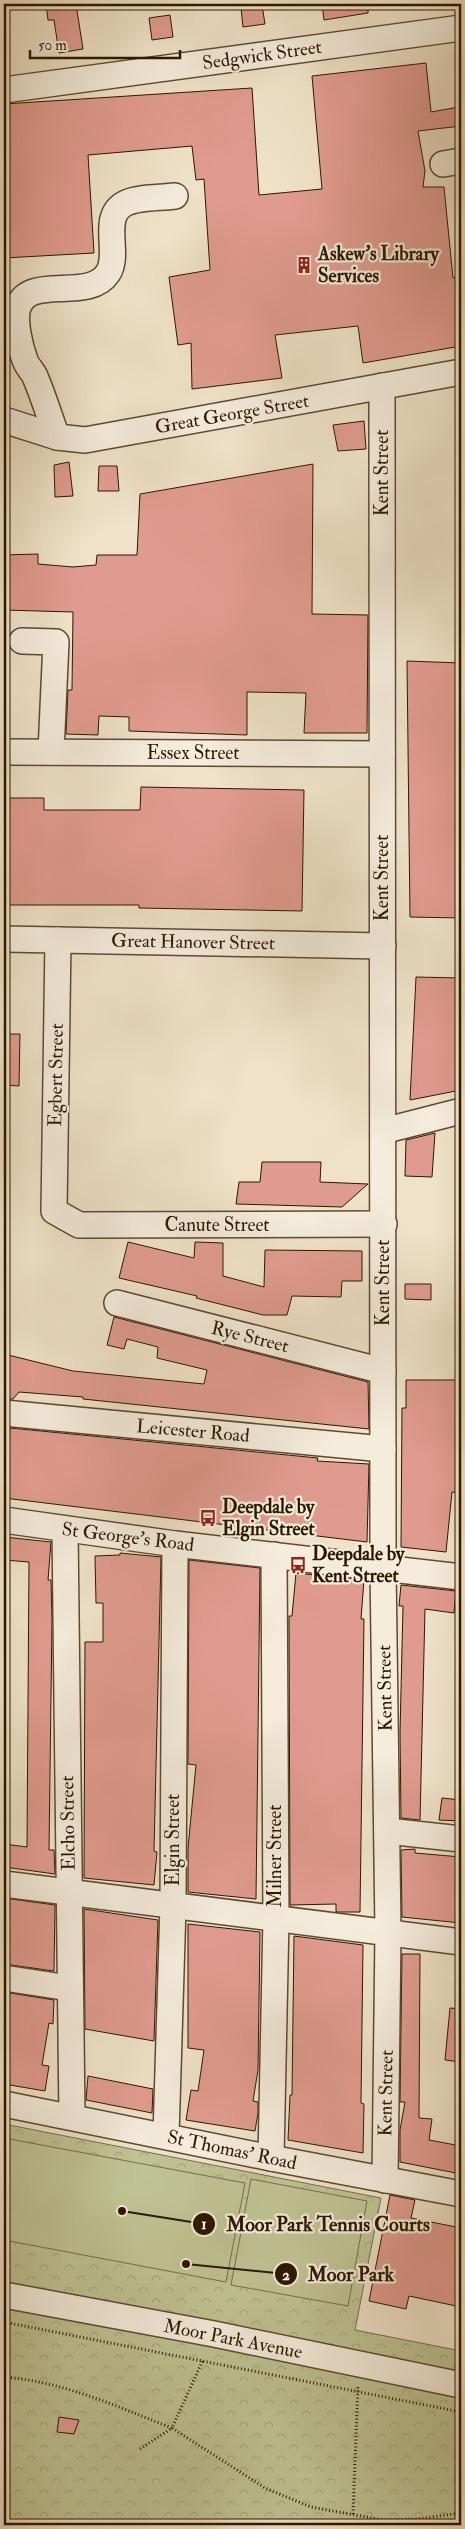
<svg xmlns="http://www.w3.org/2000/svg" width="465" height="2529" viewBox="0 0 465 2529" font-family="'IM FELL Double Pica',serif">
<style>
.park{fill:url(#park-crowns);stroke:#756d4a}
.garden{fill:#bfc293;stroke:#756d4a}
.building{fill:#e09b90;stroke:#2b1800}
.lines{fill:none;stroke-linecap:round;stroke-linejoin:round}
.minor-casing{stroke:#5c4a32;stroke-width:28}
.path{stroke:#2b1800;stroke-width:3;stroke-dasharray:1 2.5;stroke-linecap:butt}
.minor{stroke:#f5ecdc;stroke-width:25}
.labels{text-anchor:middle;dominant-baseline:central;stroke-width:4.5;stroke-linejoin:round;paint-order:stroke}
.street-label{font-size:19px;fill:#2b1800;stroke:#f5ecdc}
.poi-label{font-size:19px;font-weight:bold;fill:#2b1800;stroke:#f5ecdc;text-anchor:start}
.leader{fill:none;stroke:#2b1800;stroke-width:2}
.callout-dot{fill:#2b1800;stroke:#f5ecdc;stroke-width:2}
.mark-label{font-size:15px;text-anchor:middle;font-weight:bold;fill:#fff}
.callout-label{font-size:20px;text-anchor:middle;font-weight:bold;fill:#2b1800;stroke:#f5ecdc;stroke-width:4.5;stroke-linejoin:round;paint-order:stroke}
</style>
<defs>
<pattern id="park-crowns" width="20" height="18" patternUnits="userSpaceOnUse" patternTransform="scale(1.25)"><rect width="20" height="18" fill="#bfc293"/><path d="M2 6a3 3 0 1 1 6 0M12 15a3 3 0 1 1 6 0" fill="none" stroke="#a4a67d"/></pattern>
</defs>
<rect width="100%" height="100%" fill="#efe2c9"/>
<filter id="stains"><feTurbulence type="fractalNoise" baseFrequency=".004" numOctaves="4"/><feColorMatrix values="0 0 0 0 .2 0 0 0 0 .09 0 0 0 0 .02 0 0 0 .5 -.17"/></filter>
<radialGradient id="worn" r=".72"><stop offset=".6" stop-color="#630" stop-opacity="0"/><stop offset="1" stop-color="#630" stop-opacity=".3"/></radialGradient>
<path class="park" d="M4,2124L381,2198L355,2330L461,2351V2525H4Z"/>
<g class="garden">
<path d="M4,2138L245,2183L226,2282L4,2240Z"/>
<path d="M251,2179L367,2201L348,2306L231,2285Z"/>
</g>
<g class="building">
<path d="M46,4H76L83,49L59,53L54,20H48Z"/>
<path d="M322,4H368V13L324,20Z"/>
<path d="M262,5L265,24L243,27L241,8Z"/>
<path d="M170,15L173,37L152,40L149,18Z"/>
<path d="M426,63L431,112L459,107L461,120V126L418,131L425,171L423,187H444L453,278L461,277V346L363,363L358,326L275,335L282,378L192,389L191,343L178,345L169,277L210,270L204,179L196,180L192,146L88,155L94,253L4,258V104L252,88L259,195L322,189L312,76Z"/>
<path d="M364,421L366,449L338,451L333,425Z"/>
<path d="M69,462L73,496L55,497L54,465Z"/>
<path d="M313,464L312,614L368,615L367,733H304L306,693L247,692V735L129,731V717L99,716L98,735L66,734L68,690H72L73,612L4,610V555L38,554V564L73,567L96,565L97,555H137L140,494Z"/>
<path d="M99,466H117L119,491H98Z"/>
<path d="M407,661L461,663V918L410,917Z"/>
<path d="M141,787L304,790L302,911L139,908V905H4V798H44V810H140Z"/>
<path d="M416,977L461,978V1090L410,1100Z"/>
<path d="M4,1034H20L19,1086L4,1085Z"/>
<path d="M435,1133L432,1177L405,1176L406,1140Z"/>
<path d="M262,1162H321L320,1182L368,1184L342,1207L236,1204L239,1182H260Z"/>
<path d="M128,1242L194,1258L195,1242L223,1243V1276L264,1287L265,1250L362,1251V1281H342L341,1297L292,1296L287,1315H263L196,1298L197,1296L119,1278Z"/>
<path d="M405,1284H431V1300L405,1299Z"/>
<path d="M114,1317L368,1382L369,1429L83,1399V1397L19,1392L13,1399H4V1354L73,1371L204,1384L207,1370L157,1358L158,1347L127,1339L124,1349L107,1345Z"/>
<path d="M406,1380H461V1493L452,1492L446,1552L401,1547L402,1408H406Z"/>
<path d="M10,1428L318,1458L317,1461L369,1464L367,1542L4,1498Z"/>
<path d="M4,1537L51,1542L48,1580H51L52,1620L49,1850H54L55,1874L4,1867V1844L27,1847L29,1562L4,1560Z"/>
<path d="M120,1553L161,1557L154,1851L157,1852L154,1885L84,1878L85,1642H103V1603H96L95,1556L120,1555Z"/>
<path d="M189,1560L260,1568L256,1899L188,1892V1848L196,1765L188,1764Z"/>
<path d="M296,1573L364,1580L361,1619H364L360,1912H336V1904L290,1905L289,1616H292Z"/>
<path d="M401,1585L456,1591L454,1613L425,1609L420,1820L401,1818L400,1733L403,1606H399Z"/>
<path d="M442,1798L461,1800V1821L439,1820Z"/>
<path d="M415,1849V1853L461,1857V1923L402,1917L401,1850Z"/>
<path d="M4,1898L55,1905L54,1971L4,1964Z"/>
<path d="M84,1909L158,1920L154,2041L85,2029Z"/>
<path d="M188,1924L260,1932L258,2070L253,2101L258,2102V2113L255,2131L186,2120L191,2090L198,2091L204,2050L188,2048Z"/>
<path d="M294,1936L363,1945L361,2103L364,2104L363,2153L288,2140L290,2095H292Z"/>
<path d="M402,1954H420L419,2118L432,2119L429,2140L461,2146V2174L400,2162V2130L405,2102H400Z"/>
<path d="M4,1992L54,2000L53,2024L49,2023L42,2065L49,2066L45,2091L4,2084Z"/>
<path d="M450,2008L461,2009V2062L445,2060Z"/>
<path d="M88,2076L153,2089L152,2113L86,2100Z"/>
<path d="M390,2195L415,2200L411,2218L461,2228V2307L409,2296L406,2309L369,2301Z"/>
<path d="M59,2417L79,2420L74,2434L57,2432Z"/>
</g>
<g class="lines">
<g class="minor-casing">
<g id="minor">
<path d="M4,90L461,28"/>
<path d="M443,164L461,161"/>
<path d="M382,386L383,1567L388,1932L385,2180"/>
<path d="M4,420L57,437L85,440L461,372"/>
<path d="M57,437C50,418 44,398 36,379C34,372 27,367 25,360C20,347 15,324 17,311C25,271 88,304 108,273C121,253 99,216 126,203C139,197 160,198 175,196"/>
<path d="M22,641L56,642L51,752"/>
<path d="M4,752L382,754"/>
<path d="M4,939L383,946"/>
<path d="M58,940L54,1211L79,1225L384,1224"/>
<path d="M383,1131L461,1111"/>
<path d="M117,1303L383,1371"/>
<path d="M4,1413L383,1449"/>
<path d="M4,1520L175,1544L461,1577"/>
<path d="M65,1530L72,2117"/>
<path d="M387,1831L461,1839"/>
<path d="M4,1884L461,1942"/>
<path d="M4,1978L69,1988"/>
<path d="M4,2104L271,2158L461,2194"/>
<path d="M166,2136L173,1906L175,1544"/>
<path d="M271,2158L276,1918L274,1555"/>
<path d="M4,2295L214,2334L461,2385"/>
</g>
</g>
<g class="path">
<path d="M4,2322L461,2412"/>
<path d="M4,2377C65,2382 115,2406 172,2428L203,2360"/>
<path d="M140,2449L172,2428L265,2488L311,2507L383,2520L417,2519L461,2513"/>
<path d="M353,2514L358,2385"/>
</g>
<use href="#minor" class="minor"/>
</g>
<defs>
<g id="building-bare" transform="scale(1.35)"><path d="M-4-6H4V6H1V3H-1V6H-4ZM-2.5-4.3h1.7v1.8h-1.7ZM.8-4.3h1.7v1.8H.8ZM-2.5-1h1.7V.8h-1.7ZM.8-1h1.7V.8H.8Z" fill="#8f2418" stroke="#f5ecdc" stroke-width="2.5" paint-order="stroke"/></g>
<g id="bus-bare" transform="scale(1.35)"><path d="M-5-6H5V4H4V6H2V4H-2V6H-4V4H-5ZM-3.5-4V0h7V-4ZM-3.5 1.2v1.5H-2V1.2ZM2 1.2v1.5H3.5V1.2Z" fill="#8f2418" stroke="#f5ecdc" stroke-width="2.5" paint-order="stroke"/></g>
</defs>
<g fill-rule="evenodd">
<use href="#building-bare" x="304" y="265"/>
<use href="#bus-bare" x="208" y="1518"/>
<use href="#bus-bare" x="298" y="1565"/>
</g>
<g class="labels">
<g class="street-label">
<text transform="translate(262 55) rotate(-8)">Sedgwick Street</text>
<text transform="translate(232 414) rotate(-10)">Great George Street</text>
<text transform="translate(382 473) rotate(-90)">Kent Street</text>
<text x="193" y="753">Essex Street</text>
<text transform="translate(382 878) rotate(-90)">Kent Street</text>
<text transform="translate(193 942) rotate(1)">Great Hanover Street</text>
<text transform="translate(56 1075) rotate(-89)">Egbert Street</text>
<text x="217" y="1225">Canute Street</text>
<text transform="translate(383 1283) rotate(-90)">Kent Street</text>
<text transform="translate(250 1337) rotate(14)">Rye Street</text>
<text transform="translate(193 1431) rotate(5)">Leicester Road</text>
<text transform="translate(128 1537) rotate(7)">St George's Road</text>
<text transform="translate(385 1688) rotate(-91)">Kent Street</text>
<text transform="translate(68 1823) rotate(-91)">Elcho Street</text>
<text transform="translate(173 1840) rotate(-90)">Elgin Street</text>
<text transform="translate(275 1856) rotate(-90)">Milner Street</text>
<text transform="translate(386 2093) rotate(-89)">Kent Street</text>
<text transform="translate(232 2150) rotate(12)">St Thomas' Road</text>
<text transform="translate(233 2339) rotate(11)">Moor Park Avenue</text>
</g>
<g class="poi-label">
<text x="318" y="254">Askew's Library<tspan x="318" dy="22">Services</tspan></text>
<text x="222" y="1507">Deepdale by<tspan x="222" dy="22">Elgin Street</tspan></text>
<text x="312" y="1554">Deepdale by<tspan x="312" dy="22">Kent Street</tspan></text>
</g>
</g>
<path class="leader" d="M122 2211L204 2224M186 2264L286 2274"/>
<g class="callout-dot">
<circle cx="122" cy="2211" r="5"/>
<circle cx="186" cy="2264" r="5"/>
<circle cx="204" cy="2224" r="12"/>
<circle cx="286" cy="2274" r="12"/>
</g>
<g class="mark-label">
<text x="204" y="2229">1</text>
<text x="286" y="2280">2</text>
</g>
<g class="callout-label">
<text x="328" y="2231">Moor Park Tennis Courts</text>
<text x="351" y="2281">Moor Park</text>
</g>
<rect width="465" height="2529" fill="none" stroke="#efe2c9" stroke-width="20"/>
<rect x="5" y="5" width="455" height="2519" fill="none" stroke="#2b1800" stroke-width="2.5"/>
<rect x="10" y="10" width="445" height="2509" fill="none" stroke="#2b1800"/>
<path d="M30 50v8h150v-8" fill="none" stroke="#2b1800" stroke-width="2.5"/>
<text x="38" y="50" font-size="15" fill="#2b1800" stroke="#f5ecdc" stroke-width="4" paint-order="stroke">50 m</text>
<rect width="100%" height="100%" filter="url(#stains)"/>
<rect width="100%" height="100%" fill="url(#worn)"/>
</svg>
